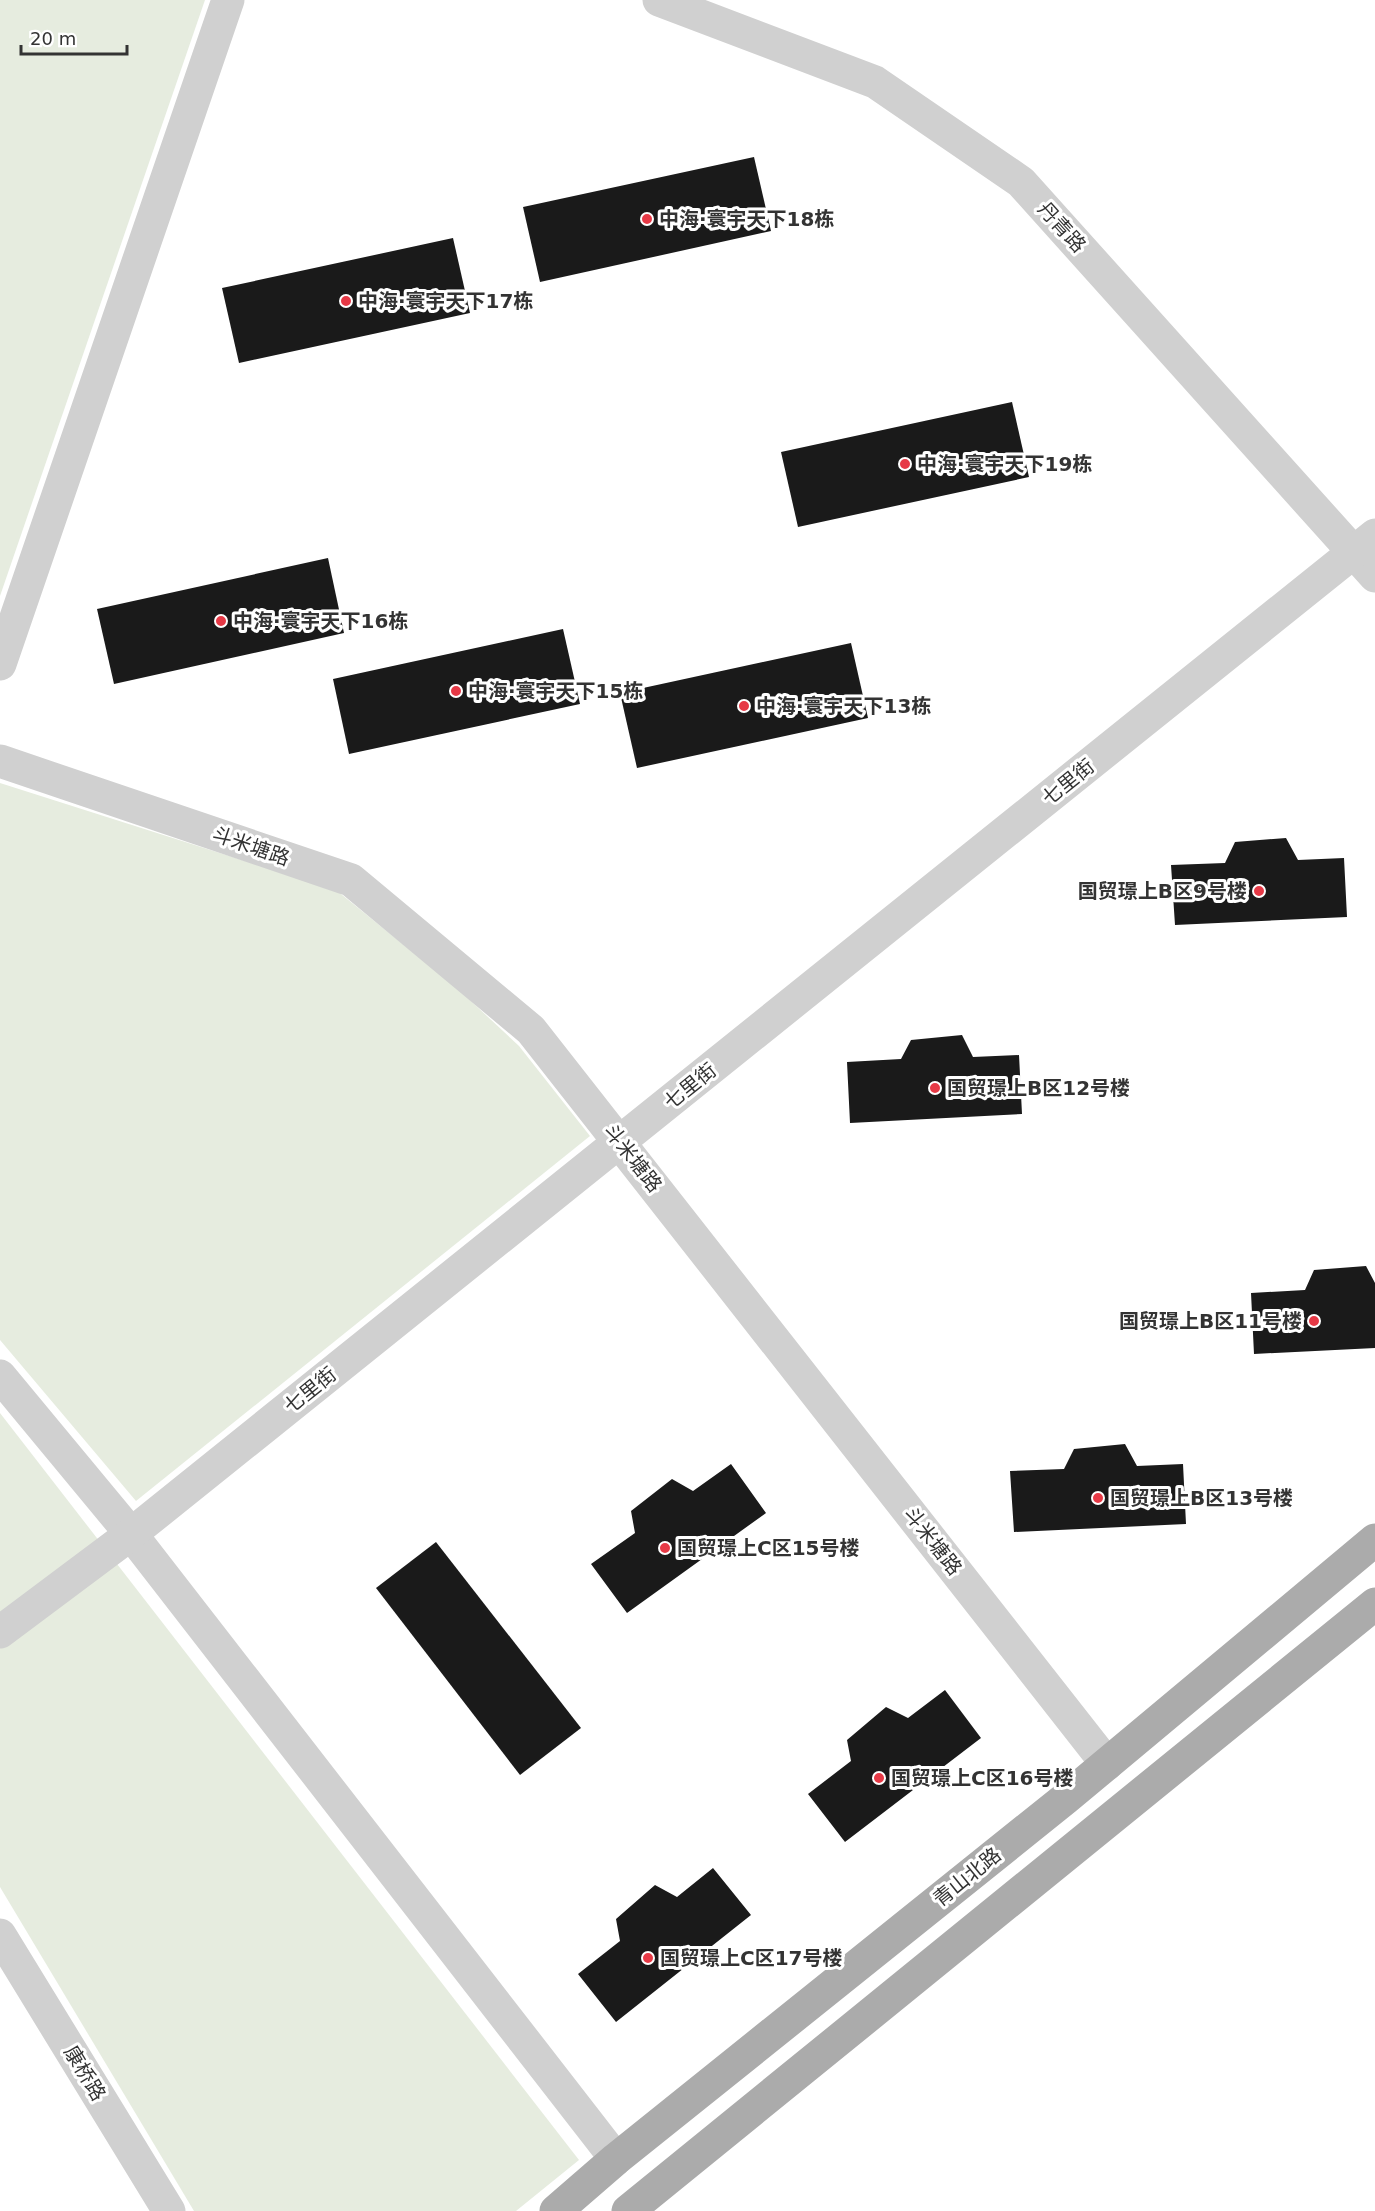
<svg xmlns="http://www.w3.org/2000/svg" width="1375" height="2211" viewBox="0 0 1375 2211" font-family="'DejaVu Sans','Noto Sans SC',sans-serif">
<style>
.green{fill:#e6ecdf}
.building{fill:#1a1a1a}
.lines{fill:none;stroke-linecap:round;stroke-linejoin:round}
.minor{stroke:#d0d0d0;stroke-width:33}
.tertiary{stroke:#d0d0d0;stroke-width:33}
.primary{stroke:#ababab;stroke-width:33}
.poi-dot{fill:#e63946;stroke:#fff;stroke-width:2}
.labels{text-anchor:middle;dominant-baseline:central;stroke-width:6;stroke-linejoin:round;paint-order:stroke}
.poi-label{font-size:20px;font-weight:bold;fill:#333;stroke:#fff;text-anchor:start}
.street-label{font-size:20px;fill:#333;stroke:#fff}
</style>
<rect width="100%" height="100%" fill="#fff"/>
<g class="green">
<path d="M0,0H205L0,596Z"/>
<path d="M0,783L336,890L457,988L519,1046L590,1136L136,1501L0,1340Z"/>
<path d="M0,1413L579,2160L516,2211H194L0,1887Z"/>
</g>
<g class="building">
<path d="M754,157L771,231L540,282L523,207Z"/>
<path d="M453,238L470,313L239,363L222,288Z"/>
<path d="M1012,402L1029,477L798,527L781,452Z"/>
<path d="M328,558L344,633L114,684L97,609Z"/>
<path d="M563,629L580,704L349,754L333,679Z"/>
<path d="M851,643L868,718L637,768L620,693Z"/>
<path d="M1286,838L1298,860L1344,858L1347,917L1175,925L1171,865L1225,863L1235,842Z"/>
<path d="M962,1035L973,1057L1019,1055L1022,1114L850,1123L847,1062L901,1059L911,1040Z"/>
<path d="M1366,1266L1375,1283V1348L1254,1354L1251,1293L1305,1290L1314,1270Z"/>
<path d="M1125,1444L1137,1466L1183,1464L1186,1524L1014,1532L1010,1471L1064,1469L1074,1449Z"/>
<path d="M731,1464L766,1513L627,1613L591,1564L635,1533L631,1511L672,1479L693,1491Z"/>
<path d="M436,1542L581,1728L520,1775L376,1588Z"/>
<path d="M945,1690L981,1738L845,1842L808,1794L851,1761L847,1740L886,1707L908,1718Z"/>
<path d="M713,1868L751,1915L616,2022L578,1974L620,1941L616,1919L655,1885L677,1897Z"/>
</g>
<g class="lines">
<g class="minor">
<path d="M659,0L875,82L1021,182L1375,576"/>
<path d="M0,664L228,0"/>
<path d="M0,761L351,880L531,1030L1107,1764"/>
<path d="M0,1376L131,1534L616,2159"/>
<path d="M0,1935L169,2211"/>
</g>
<path class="tertiary" d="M0,1632L131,1534L1375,535"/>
<g class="primary">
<path d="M556,2211L616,2159L1066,1798L1375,1540"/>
<path d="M628,2211L1375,1604"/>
</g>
</g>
<g class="poi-dot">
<circle cx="647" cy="219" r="6"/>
<circle cx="346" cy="301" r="6"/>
<circle cx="905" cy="464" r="6"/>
<circle cx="221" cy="621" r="6"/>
<circle cx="456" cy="691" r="6"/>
<circle cx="744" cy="706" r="6"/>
<circle cx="1259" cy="891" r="6"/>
<circle cx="935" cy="1088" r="6"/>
<circle cx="1314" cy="1321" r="6"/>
<circle cx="1098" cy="1498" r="6"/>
<circle cx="665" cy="1548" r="6"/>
<circle cx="879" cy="1778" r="6"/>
<circle cx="648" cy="1958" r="6"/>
</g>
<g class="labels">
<g class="poi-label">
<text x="659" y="219">中海·寰宇天下18栋</text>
<text x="358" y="301">中海·寰宇天下17栋</text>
<text x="917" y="464">中海·寰宇天下19栋</text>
<text x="233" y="621">中海·寰宇天下16栋</text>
<text x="468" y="691">中海·寰宇天下15栋</text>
<text x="756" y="706">中海·寰宇天下13栋</text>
<text x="1247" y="891" text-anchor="end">国贸璟上B区9号楼</text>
<text x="947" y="1088">国贸璟上B区12号楼</text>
<text x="1302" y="1321" text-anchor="end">国贸璟上B区11号楼</text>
<text x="1110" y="1498">国贸璟上B区13号楼</text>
<text x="677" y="1548">国贸璟上C区15号楼</text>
<text x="891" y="1778">国贸璟上C区16号楼</text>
<text x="660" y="1958">国贸璟上C区17号楼</text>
</g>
<g class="street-label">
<text transform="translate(1062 227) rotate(48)">丹青路</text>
<text transform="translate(1068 782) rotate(-39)">七里街</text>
<text transform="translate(251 846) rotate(19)">斗米塘路</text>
<text transform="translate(690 1086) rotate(-39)">七里街</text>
<text transform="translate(633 1158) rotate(52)">斗米塘路</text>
<text transform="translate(310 1390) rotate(-39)">七里街</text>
<text transform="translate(933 1541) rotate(52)">斗米塘路</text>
<text transform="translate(967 1877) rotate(-39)">青山北路</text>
<text transform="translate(85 2073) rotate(59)">康桥路</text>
</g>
</g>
<path d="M21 45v9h106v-9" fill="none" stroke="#333333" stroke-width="3"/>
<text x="30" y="45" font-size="18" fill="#333333" stroke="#ffffff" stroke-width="4.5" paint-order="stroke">20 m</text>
</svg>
